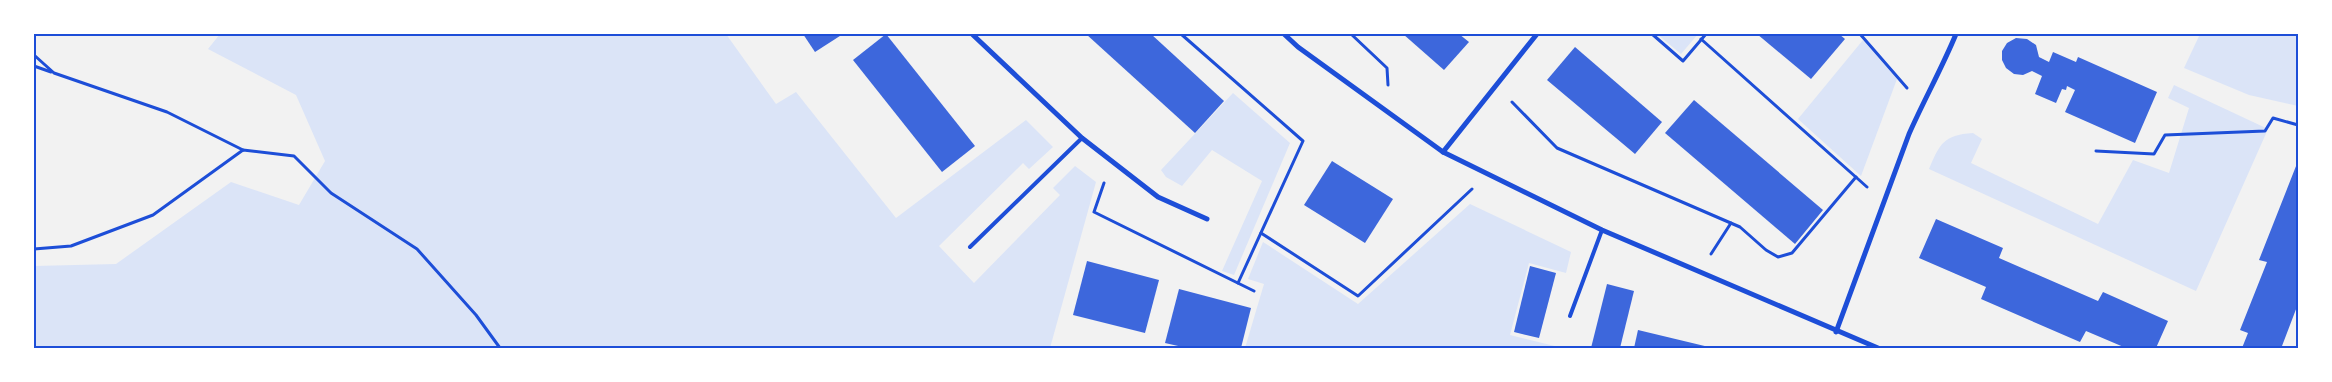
<svg xmlns="http://www.w3.org/2000/svg" width="2332" height="382" viewBox="0 0 2332 382" font-family="Signika,sans-serif">
<style>
.green{fill:#dbe4f7}
.building{fill:#3d67dc}
.lines{fill:none;stroke-linecap:round;stroke-linejoin:round}
.path{stroke:#1d4ed8;stroke-width:3}
.service{stroke:#1d4ed8;stroke-width:4}
.minor{stroke:#1d4ed8;stroke-width:5}
.neatline{fill:none;stroke:#1d4ed8;stroke-width:2}
</style>
<rect width="100%" height="100%" fill="#f2f2f2"/>
<g class="green">
<path d="M220,34H726L776,104L796,92L896,218L1026,120L1053,147L1029,169L1023,163L939,246L974,283L1060,195L1053,188L1075,166L1096,182L1050,348H34V266L116,264L231,182L299,205L325,161L296,95L208,49Z"/>
<path d="M1657,34H1698L1681,54Z"/>
<path d="M2200,34H2298V106L2249,95L2184,68Z"/>
<path d="M1863,40L1897,79L1861,176L1798,119Z"/>
<path d="M2174,85L2268,129L2196,291L1929,169C1940,144 1943,135 1973,133L1982,139L1971,163L2098,224L2133,160L2169,173L2189,108L2168,98Z"/>
<path d="M1233,93L1290,143L1234,275L1222,271L1262,181L1212,150L1182,186L1166,177L1161,170Z"/>
<path d="M1470,204L1571,252L1566,273L1529,263L1510,335L1563,348H1245L1264,284L1248,279L1263,242L1358,304Z"/>
</g>
<g class="building">
<path d="M803,34H843L815,52Z"/>
<path d="M886,34L975,146L942,172L853,60Z"/>
<path d="M1086,34H1151L1224,101L1195,133Z"/>
<path d="M1403,34H1459L1469,42L1444,70Z"/>
<path d="M1757,34H1839L1845,39L1811,79Z"/>
<path d="M2016,38L2027,39L2036,45L2039,57L2049,62L2053,52L2076,62L2078,57L2157,92L2135,143L2065,112L2075,90L2067,86L2066,90L2062,89L2056,103L2035,94L2042,76L2032,71L2023,75L2014,74L2006,68L2002,60V51L2007,43Z"/>
<path d="M1575,47L1662,122L1635,154L1547,80Z"/>
<path d="M1694,100L1823,210L1795,244L1665,133Z"/>
<path d="M1332,161L1393,199L1365,243L1304,205Z"/>
<path d="M2298,161V304L2282,346L2286,348H2242L2248,333L2240,330L2267,262L2259,260Z"/>
<path d="M1936,219L2003,248L1999,258L2098,301L2103,292L2168,321L2156,348H2126L2086,331L2080,342L1981,299L1986,287L1919,258Z"/>
<path d="M1087,261L1159,280L1145,333L1073,315Z"/>
<path d="M1530,266L1556,273L1539,338L1514,332Z"/>
<path d="M1607,284L1634,291L1620,348H1591Z"/>
<path d="M1179,289L1251,308L1241,348H1187L1165,343Z"/>
<path d="M1638,330L1713,348H1634Z"/>
</g>
<g class="lines">
<g class="path">
<path d="M1181,34L1303,141L1238,283"/>
<path d="M1351,34L1387,68L1388,85"/>
<path d="M1652,34L1683,61L1706,34"/>
<path d="M1860,34L1907,88"/>
<path d="M1701,39L1867,187"/>
<path d="M34,55L54,73L167,112L243,150"/>
<path d="M34,66L51,72"/>
<path d="M1512,102L1557,148L1740,227L1766,250L1778,257L1792,253L1856,177"/>
<path d="M2096,151L2154,154L2165,135L2265,131L2273,118L2298,125"/>
<path d="M1104,183L1094,212L1254,291"/>
<path d="M1261,233L1358,296L1472,189"/>
<path d="M34,249L71,246L153,215L243,150L294,156L331,193L417,249L476,315L500,348"/>
<path d="M1711,254L1731,223"/>
</g>
<g class="service">
<path d="M970,247L1082,138"/>
<path d="M1570,316L1602,230"/>
</g>
<g class="minor">
<path d="M972,34L1082,138L1158,197L1207,219"/>
<path d="M1284,34L1298,47L1443,152L1602,230L1878,348"/>
<path d="M1443,152L1537,34"/>
<path d="M1836,332L1909,134C1924,100 1942,68 1956,34"/>
</g>
</g>
<rect width="2332" height="382" fill="none" stroke="#ffffff" stroke-width="70"/>
<rect x="35" y="35" width="2262" height="312" class="neatline"/>
</svg>
